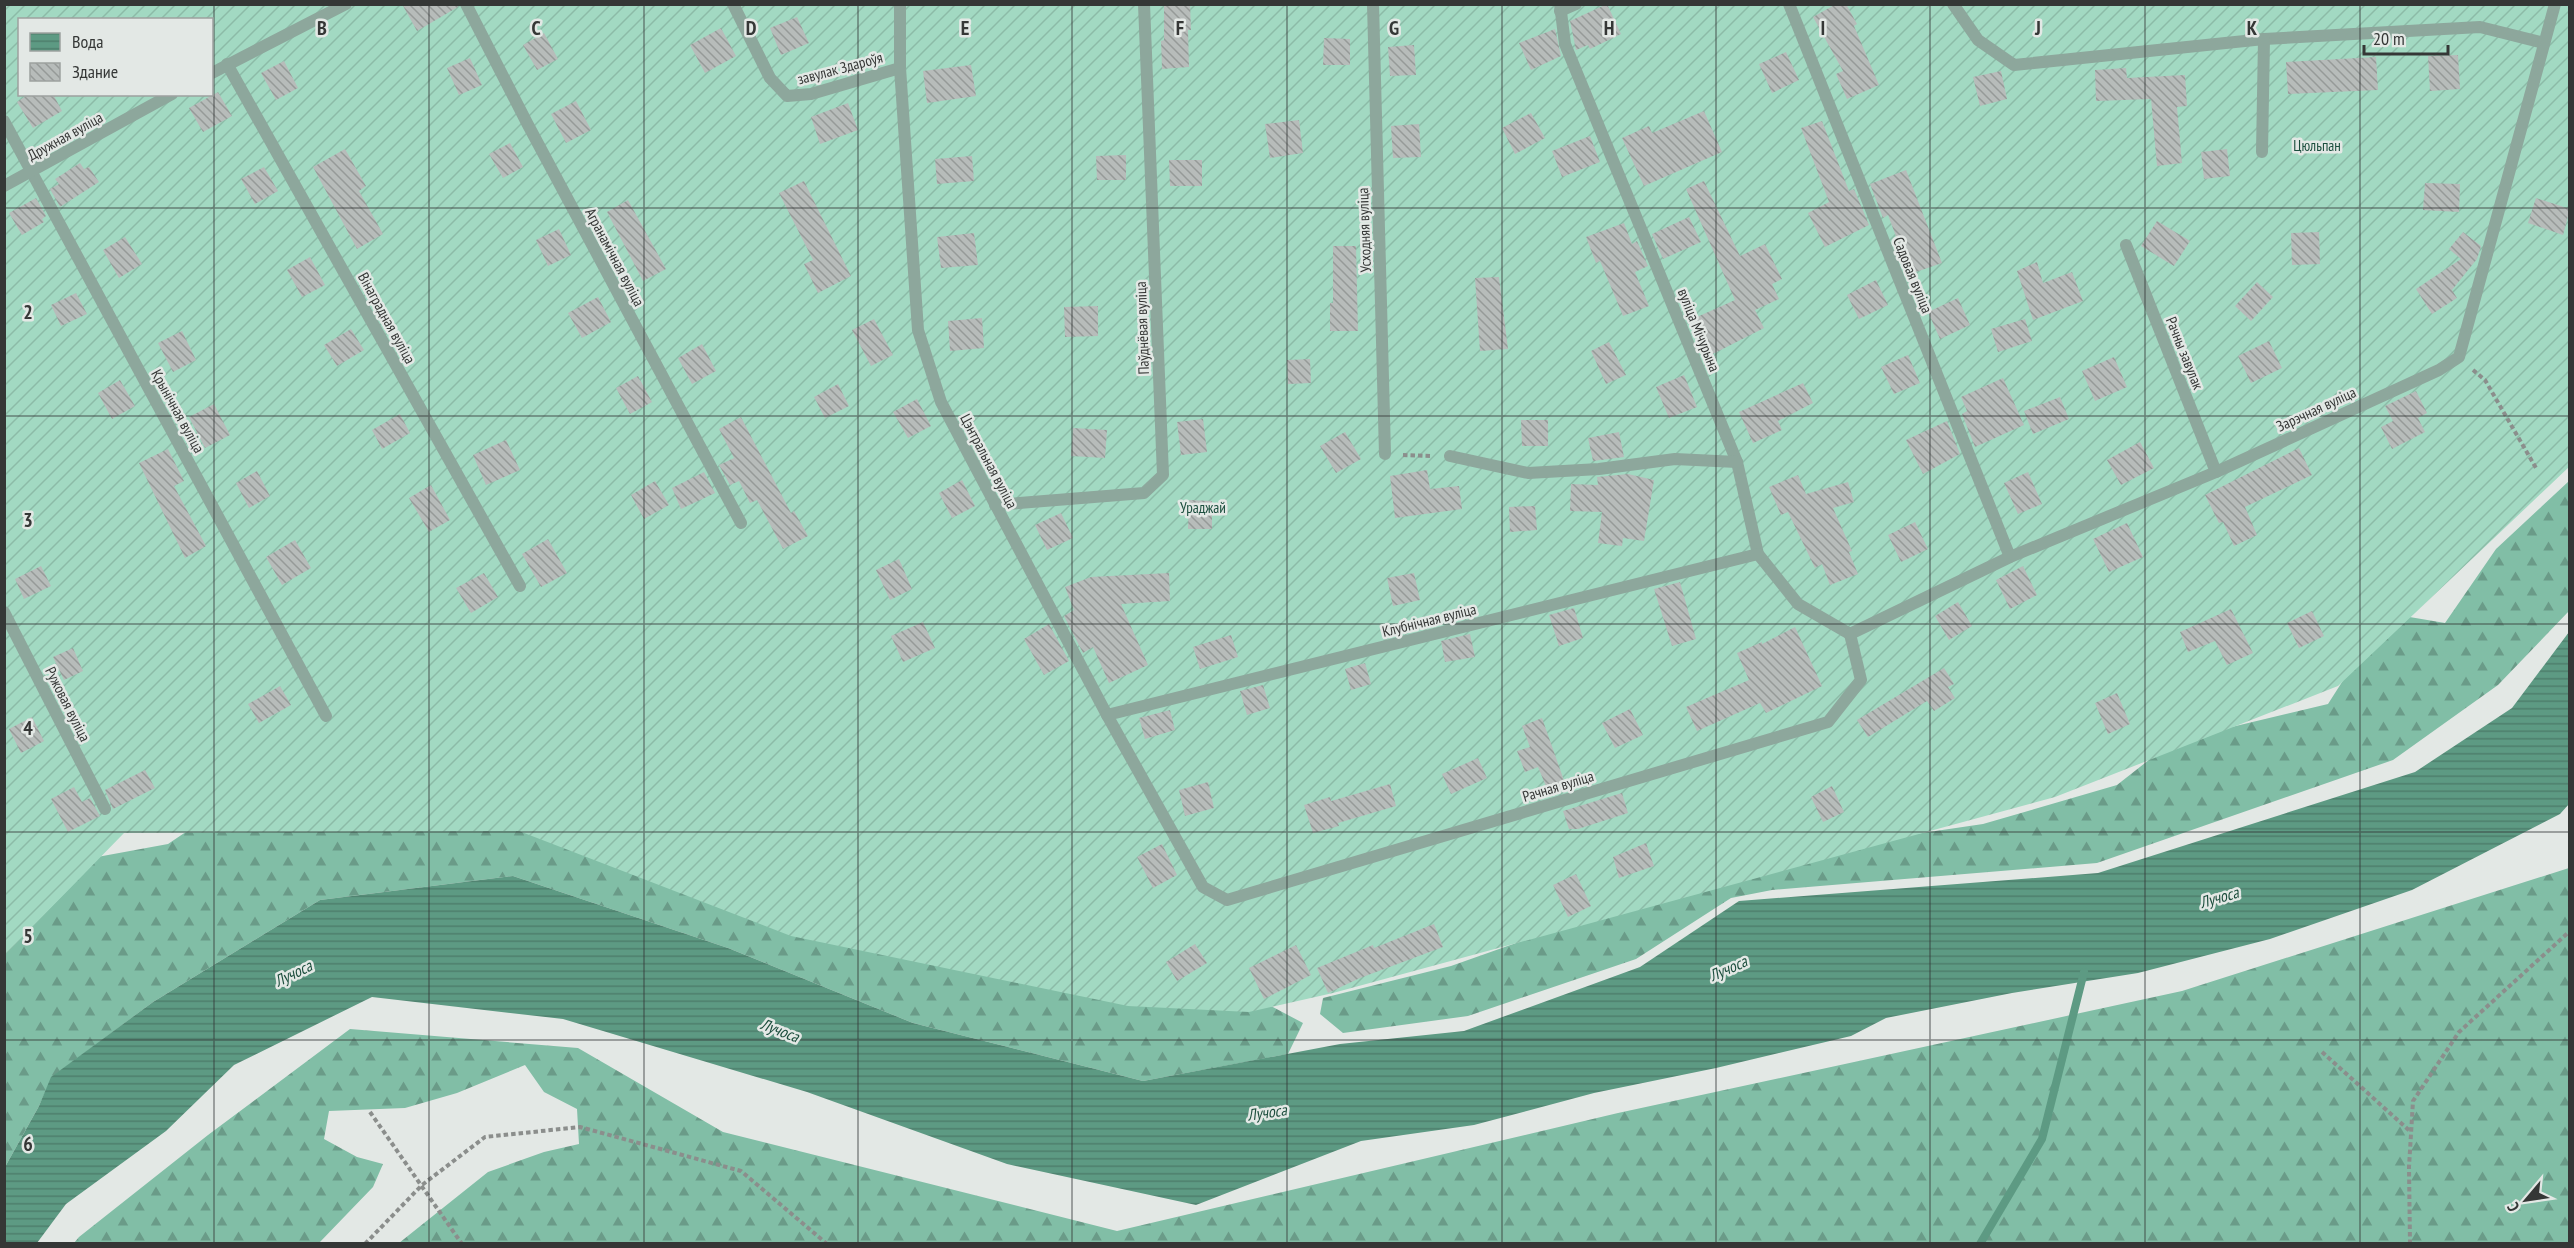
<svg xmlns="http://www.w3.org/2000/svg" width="2574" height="1248" viewBox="0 0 2574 1248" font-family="'PT Sans Narrow',sans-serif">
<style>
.forest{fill:url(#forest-firs)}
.garden{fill:url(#garden-furrows);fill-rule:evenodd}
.water{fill:url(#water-rules)}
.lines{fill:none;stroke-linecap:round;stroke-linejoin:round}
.stream{stroke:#5d9a83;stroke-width:8}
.building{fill:url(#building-back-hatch)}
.path{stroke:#8b8e8c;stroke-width:4;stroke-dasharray:4.5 3;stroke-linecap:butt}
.service{stroke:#8da79c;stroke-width:12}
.grid{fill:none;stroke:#353736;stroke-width:1.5;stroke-opacity:0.55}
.labels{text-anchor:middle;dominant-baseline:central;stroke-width:5;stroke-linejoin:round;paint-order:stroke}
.street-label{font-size:15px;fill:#353736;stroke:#e3e8e5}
.park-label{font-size:15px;fill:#1b4e3d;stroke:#e3e8e5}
.water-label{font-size:16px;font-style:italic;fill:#1b4d3c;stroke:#e3e8e5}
.grid-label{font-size:20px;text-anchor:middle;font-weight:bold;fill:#353736;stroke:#e3e8e5;stroke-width:5;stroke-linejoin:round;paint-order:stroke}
</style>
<defs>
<pattern id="forest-firs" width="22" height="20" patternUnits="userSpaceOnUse" patternTransform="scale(1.5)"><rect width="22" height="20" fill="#81bea6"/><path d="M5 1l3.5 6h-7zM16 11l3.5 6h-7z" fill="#6a9b88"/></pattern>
<pattern id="garden-furrows" width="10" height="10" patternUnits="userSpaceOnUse" patternTransform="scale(1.5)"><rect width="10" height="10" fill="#a2d9c2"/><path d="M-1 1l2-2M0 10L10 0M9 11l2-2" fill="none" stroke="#8cbba7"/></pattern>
<pattern id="water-rules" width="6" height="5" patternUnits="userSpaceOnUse" patternTransform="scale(1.5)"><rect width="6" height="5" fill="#5d9a83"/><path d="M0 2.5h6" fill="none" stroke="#4e7e6c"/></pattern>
<pattern id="building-back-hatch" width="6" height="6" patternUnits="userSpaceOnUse" patternTransform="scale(1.5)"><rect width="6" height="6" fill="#b7bcba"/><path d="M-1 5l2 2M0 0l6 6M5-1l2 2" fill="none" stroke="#969a98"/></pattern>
</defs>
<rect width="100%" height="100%" fill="#e3e8e5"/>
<g class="forest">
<path d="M2569,481V611L2498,685L2393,760L2097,863L1772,890L1731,898L1636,959L1468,1016L1343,1033L1320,1014L1323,998L1451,966L1624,905L1786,853L1983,824L2117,785L2173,741L2328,704L2386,613L2445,623L2496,549Z"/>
<path d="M272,774L1218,978L1303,1023L1288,1054L1143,1081L913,1023L728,948L513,876L320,900L153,1002L52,1077L39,1106L5,1167V943L70,862L168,844Z"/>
<path d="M2569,868V1243H399L488,1172L544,1152L579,1144L577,1109L544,1092L525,1065L457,1093L405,1108L329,1111L324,1139L357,1157L383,1164L373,1187L319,1243H74L79,1237L208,1135L350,1029L578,1048L723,1132L1117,1231L1618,1113L2182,991Z"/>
</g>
<path class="garden" d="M5,5H2569V467L2338,686L2055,797L1333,993L1249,1012L1128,1006L791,936L519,831L124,833L5,955ZM20,20H212V94H20Z"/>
<path class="water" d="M2569,632V804L2560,814L2412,890L2270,939L2138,973L2012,993L1886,1018L1851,1036L1716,1068L1594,1093L1474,1125L1361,1141L1196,1205L1007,1164L807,1092L563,1019L372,997L234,1065L166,1131L66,1204L37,1243H5V1167L39,1106L51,1077L153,1002L320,900L513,876L728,948L913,1023L1143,1081L1340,1044L1464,1031L1640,967L1739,901L2098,873L2415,772L2512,708Z"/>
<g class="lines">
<path class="stream" d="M1980,1244L2042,1139L2084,972"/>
</g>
<g class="building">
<path d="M402,4H458V7L417,31Z"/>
<path d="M1164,4H1190L1191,30H1188L1189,67L1162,69L1161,41L1164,40Z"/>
<path d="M1607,4L1621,34L1590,49L1588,45L1576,50L1570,21Z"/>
<path d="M1836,4H1846L1857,24L1854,26L1879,85L1847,99L1836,74L1843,71L1813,17Z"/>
<path d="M797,17L809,43L781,55L770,28Z"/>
<path d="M721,28L736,56L705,73L690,45Z"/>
<path d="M1555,29L1561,56L1531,70L1519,43Z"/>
<path d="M544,33L558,59L537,70L523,45Z"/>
<path d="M1324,38L1350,39V65H1323Z"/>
<path d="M1414,45L1416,75L1390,76L1388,47Z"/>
<path d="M1786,52L1799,80L1772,93L1759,64Z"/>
<path d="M2458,55L2460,89L2430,91L2428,56Z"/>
<path d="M2376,57L2378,90L2288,94L2286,62Z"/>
<path d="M470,58L482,85L459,95L447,68Z"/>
<path d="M284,61L298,88L276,100L261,73Z"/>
<path d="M971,65L976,96L927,103L923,71Z"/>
<path d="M2126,68L2127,78L2185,75L2187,106L2177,107L2182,163L2157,166L2151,99L2096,101L2095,70Z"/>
<path d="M2001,71L2007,99L1980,106L1973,77Z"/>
<path d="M218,92L232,116L203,132L189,108Z"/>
<path d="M29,94H53L62,111L33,128L17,102Z"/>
<path d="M576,101L591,130L566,143L551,114Z"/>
<path d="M848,103L858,130L820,144L811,117Z"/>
<path d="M1704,111L1722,152L1644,186L1622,138L1649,126L1652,133Z"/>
<path d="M1531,113L1545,138L1515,154L1502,128Z"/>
<path d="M1299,120L1303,153L1270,158L1265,124Z"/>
<path d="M1822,121L1849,191L1854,189L1869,225L1825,247L1808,213L1829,202L1801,128Z"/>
<path d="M1419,124L1421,157L1393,158L1391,126Z"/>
<path d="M1590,136L1600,162L1562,177L1552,151Z"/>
<path d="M510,143L523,167L503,178L489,154Z"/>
<path d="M345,149L366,186L359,191L383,234L357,249L313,167Z"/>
<path d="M2227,149L2230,176L2204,179L2201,152Z"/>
<path d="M1126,155V180H1097L1096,156Z"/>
<path d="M972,156L974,181L937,184L935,159Z"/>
<path d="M1169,160H1202V186H1170Z"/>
<path d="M80,163L84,169L89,167L99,182L60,207L50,189L59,184L55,179Z"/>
<path d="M264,167L278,191L255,204L241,179Z"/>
<path d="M1906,170L1942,263L1910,274L1888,215L1883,218L1870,184Z"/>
<path d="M804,181L851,276L818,293L804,264L813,260L779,193Z"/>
<path d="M1704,181L1740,256L1765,244L1782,279L1772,284L1779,299L1755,310L1764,328L1705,358L1688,321L1735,300L1686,189Z"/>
<path d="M2425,183L2460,184L2459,212L2423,210Z"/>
<path d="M36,198L46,216L42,219L44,222L22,235L9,213Z"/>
<path d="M2536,198L2570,209L2563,235L2528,223Z"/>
<path d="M628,200L666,269L643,281L607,212Z"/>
<path d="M1689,217L1701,242L1663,259L1652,234Z"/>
<path d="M2157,221L2190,241L2174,266L2141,246Z"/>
<path d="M1624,223L1632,244L1637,241L1648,266L1635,272L1649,306L1623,316L1600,261L1596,263L1586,237Z"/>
<path d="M559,229L571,255L548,266L536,240Z"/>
<path d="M2319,232L2320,264L2292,265L2291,233Z"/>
<path d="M2463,232L2481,246L2477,259L2452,290L2457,298L2432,314L2416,289L2461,259L2449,249Z"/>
<path d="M974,233L978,265L941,268L937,237Z"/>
<path d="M125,237L142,264L119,278L103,250Z"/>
<path d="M1333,246H1356L1358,331H1330V303H1333Z"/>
<path d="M310,257L325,285L302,297L287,270Z"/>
<path d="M2037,262L2043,283L2072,272L2083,301L2033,320L2017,271Z"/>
<path d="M1499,277L1508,349L1480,351L1475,278Z"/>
<path d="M1876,280L1888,305L1859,319L1847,295Z"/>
<path d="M2257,282L2273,297L2251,321L2235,306Z"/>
<path d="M76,293L87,314L61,326L51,305Z"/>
<path d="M598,297L611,322L582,338L568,313Z"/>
<path d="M1958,298L1970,325L1940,339L1928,312Z"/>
<path d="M1098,306V336L1065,337L1064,307Z"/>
<path d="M982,318L984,348L950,351L948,321Z"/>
<path d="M874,319L893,355L871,366L852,330Z"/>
<path d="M2025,319L2032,341L1998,352L1991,329Z"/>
<path d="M351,329L364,350L337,366L324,345Z"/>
<path d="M182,331L196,360L173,372L158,343Z"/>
<path d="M2269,341L2282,368L2251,383L2238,356Z"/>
<path d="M1609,342L1626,375L1606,384L1591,351Z"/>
<path d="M702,344L716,371L692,384L678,358Z"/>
<path d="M1908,355L1920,383L1894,394L1881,367Z"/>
<path d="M2114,357L2127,387L2095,401L2082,371Z"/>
<path d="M1310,359L1311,383L1288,384L1287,360Z"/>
<path d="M1684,375L1697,407L1669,418L1656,387Z"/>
<path d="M638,376L652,402L630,414L616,388Z"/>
<path d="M2003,378L2024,425L1975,447L1962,414L1967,411L1961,397Z"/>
<path d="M120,380L135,406L112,419L98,393Z"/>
<path d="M1803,383L1813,403L1778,421L1782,430L1753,443L1739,412Z"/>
<path d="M838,384L849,406L825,418L814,397Z"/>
<path d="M2416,391L2427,413L2418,418L2425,432L2392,449L2381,427L2393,421L2385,406Z"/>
<path d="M2060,397L2069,419L2033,434L2024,411Z"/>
<path d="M917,399L931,426L908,438L893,412Z"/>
<path d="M214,404L230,435L205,448L189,417Z"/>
<path d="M400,414L410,433L382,449L372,430Z"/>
<path d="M741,417L791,513L794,511L808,536L783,549L757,500L750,503L739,481L730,485L719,465L734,458L719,429Z"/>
<path d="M1203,419L1207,452L1181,455L1177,422Z"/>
<path d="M1521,420H1548V446H1522Z"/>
<path d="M1947,421L1960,454L1923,474L1906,440Z"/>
<path d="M1073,428L1107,430L1105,458L1071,456Z"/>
<path d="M1345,432L1361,459L1336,473L1320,446Z"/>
<path d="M1619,432L1624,457L1593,461L1588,438Z"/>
<path d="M506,440L520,470L486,485L473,455Z"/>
<path d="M2140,442L2154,468L2121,485L2107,460Z"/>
<path d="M2299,448L2312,475L2245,507L2257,535L2234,546L2223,522L2219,523L2205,495Z"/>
<path d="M168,449L184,481L174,486L206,546L185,558L139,463Z"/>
<path d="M1427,470L1430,489L1459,486L1462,509L1395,518L1390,476Z"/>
<path d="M257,471L270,496L249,508L236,483Z"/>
<path d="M704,472L715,493L681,509L672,488Z"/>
<path d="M2028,472L2042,504L2018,514L2004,483Z"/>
<path d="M1628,474L1654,480L1644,541L1623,538L1622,546L1598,543L1602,512L1570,511L1571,484L1598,485L1597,477Z"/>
<path d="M1798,475L1806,494L1848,482L1854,502L1833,508L1852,551L1849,552L1858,574L1830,585L1822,564L1815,568L1788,512L1781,515L1769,487Z"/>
<path d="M962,480L975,506L952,518L939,493Z"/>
<path d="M655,481L669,505L644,519L631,495Z"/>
<path d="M431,485L450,520L429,532L409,498Z"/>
<path d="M1189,500L1212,501V529H1188Z"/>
<path d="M1535,506L1537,530L1510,532L1509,507Z"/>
<path d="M1061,513L1073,538L1047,550L1035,525Z"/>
<path d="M1915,522L1928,549L1901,562L1888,535Z"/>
<path d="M2127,523L2143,557L2109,572L2093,539Z"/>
<path d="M548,539L567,573L541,587L522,554Z"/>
<path d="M295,540L311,568L282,585L266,557Z"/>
<path d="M899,559L912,589L890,600L876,570Z"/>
<path d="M41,566L51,586L24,599L15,579Z"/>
<path d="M2023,566L2037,595L2010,609L1996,580Z"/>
<path d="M484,573L498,597L471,613L456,588Z"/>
<path d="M1169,573L1170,601L1121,604L1148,665L1109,683L1093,647L1083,653L1064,616L1074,610L1065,587L1091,577Z"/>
<path d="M1414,573L1420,600L1393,606L1387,578Z"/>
<path d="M1680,582L1696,639L1672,646L1654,589Z"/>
<path d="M1958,602L1972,626L1949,640L1935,616Z"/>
<path d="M1574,608L1583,638L1559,646L1549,615Z"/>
<path d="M2231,609L2253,653L2227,665L2215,641L2188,652L2180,632Z"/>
<path d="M2312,611L2324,636L2299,648L2287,623Z"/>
<path d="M923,622L935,648L903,662L891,636Z"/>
<path d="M1049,624L1069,661L1044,675L1024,639Z"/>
<path d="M1795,627L1822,686L1766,713L1760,703L1697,731L1686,707L1749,680L1737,653L1762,642V644Z"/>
<path d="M1470,634L1475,657L1445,662L1441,641Z"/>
<path d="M1231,635L1238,657L1200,669L1193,647Z"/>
<path d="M73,648L83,671L64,680L53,657Z"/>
<path d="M1365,663L1371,684L1351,690L1345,669Z"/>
<path d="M1944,668L1954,684L1948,687L1955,698L1934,711L1927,701L1868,737L1857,720Z"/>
<path d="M1263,685L1270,708L1247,715L1240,691Z"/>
<path d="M280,686L291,705L259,723L248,704Z"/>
<path d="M2117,693L2130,724L2108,734L2095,703Z"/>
<path d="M1630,709L1643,735L1615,748L1602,723Z"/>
<path d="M1170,710L1175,730L1145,739L1139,718Z"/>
<path d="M32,717L44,741L21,753L9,729Z"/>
<path d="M1542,718L1567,789L1550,796L1538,767L1525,772L1517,751L1530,747L1522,726Z"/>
<path d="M1478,758L1487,778L1451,794L1442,774Z"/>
<path d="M145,770L155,788L113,809L105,790Z"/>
<path d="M1208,782L1214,808L1185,816L1179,790Z"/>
<path d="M1390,784L1396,806L1338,823L1339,826L1313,833L1304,805L1330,797L1331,801Z"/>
<path d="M1832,786L1844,812L1823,822L1811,797Z"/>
<path d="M74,787L82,802L90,798L100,816L68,832L51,799Z"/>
<path d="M1622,793L1628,813L1578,829H1569L1563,811Z"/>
<path d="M1646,843L1654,866L1619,878L1613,857Z"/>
<path d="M1162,844L1177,875L1153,888L1137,857Z"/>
<path d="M1576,874L1591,906L1568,917L1553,885Z"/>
<path d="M1434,924L1443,947L1360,978L1328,993L1317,968L1373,945L1374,948Z"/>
<path d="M1195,944L1207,963L1177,981L1166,962Z"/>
<path d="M1296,945L1311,975L1264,999L1249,968Z"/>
</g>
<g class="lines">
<g class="path">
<path d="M2473,370L2485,380L2536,468"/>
<path d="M1403,455L1431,456"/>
<path d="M2322,1052L2411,1132"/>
<path d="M370,1112L462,1244"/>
<path d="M365,1244L422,1185L485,1137L580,1127L741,1171L827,1244"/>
<path d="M2410,1244L2409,1167L2413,1101L2459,1032L2570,931"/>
</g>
<g class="service">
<path d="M466,4L527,123L741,523"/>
<path d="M733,4L770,78L787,96L811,94L900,68"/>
<path d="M900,4V68L918,330L941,402L1107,715L1203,887L1227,900L1828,722L1861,680L1850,634"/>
<path d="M1373,4L1385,454"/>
<path d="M1560,4L1565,44L1737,462L1758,554L1798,604L1850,634"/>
<path d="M1789,4L2010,557"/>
<path d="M1953,4L1978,40L2014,65L2264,39L2480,27L2544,43"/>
<path d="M1560,11L1576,4"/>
<path d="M227,64L520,586"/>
<path d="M212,73L346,4"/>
<path d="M4,121L326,716"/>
<path d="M2262,152L2264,39"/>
<path d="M4,186L172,94"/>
<path d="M2126,245L2216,472"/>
<path d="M1450,456L1528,473L1599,469L1675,459L1737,462"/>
<path d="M995,505L1144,493L1163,475L1144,4"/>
<path d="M4,612L105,809"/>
<path d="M1850,634L2010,557L2216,472L2439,370L2459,357L2555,4"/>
<path d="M1107,715L1758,554"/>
</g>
</g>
<path class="grid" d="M214,4V1244M429,4V1244M644,4V1244M858,4V1244M1072,4V1244M1287,4V1244M1502,4V1244M1716,4V1244M1930,4V1244M2145,4V1244M2360,4V1244M4,208H2570M4,416H2570M4,624H2570M4,832H2570M4,1040H2570"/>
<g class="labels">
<g class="street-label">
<text transform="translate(840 68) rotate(-15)">завулак Здароўя</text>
<text transform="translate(65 136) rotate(-29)">Дружная вуліца</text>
<text transform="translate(1364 230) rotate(-92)">Усходняя вуліца</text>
<text transform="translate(615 257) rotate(62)">Агранамічная вуліца</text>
<text transform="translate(1913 275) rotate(68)">Садовая вуліца</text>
<text transform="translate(387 318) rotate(61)">Вінаградная вуліца</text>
<text transform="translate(1142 328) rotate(-92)">Паўднёвая вуліца</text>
<text transform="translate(1699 330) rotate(68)">вуліца Мічурына</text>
<text transform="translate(2185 353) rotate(68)">Рачны завулак</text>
<text transform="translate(2316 409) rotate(-25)">Зарэчная вуліца</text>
<text transform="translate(178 411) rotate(61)">Крынічная вуліца</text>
<text transform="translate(989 461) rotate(62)">Цэнтральная вуліца</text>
<text transform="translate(1429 620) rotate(-14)">Клубнічная вуліца</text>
<text transform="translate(68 704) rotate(63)">Ружовая вуліца</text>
<text transform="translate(1558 786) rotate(-17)">Рачная вуліца</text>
</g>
<g class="park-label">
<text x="2317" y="145">Цюльпан</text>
<text x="1203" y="507">Ураджай</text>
</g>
<g class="water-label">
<text transform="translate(2219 897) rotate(-16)">Лучоса</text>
<text transform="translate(1728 968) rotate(-24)">Лучоса</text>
<text transform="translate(293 973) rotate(-26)">Лучоса</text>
<text transform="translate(780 1030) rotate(21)">Лучоса</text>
<text transform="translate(1267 1112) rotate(-8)">Лучоса</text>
</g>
</g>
<g class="grid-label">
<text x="322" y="35">B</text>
<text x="536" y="35">C</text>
<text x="751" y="35">D</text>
<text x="965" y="35">E</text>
<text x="1180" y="35">F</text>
<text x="1394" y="35">G</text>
<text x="1609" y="35">H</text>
<text x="1823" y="35">I</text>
<text x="2038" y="35">J</text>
<text x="2252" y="35">K</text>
<text x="28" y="319">2</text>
<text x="28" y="527">3</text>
<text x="28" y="735">4</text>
<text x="28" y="943">5</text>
<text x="28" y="1151">6</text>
</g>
<rect width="2574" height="1248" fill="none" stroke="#353736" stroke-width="12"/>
<rect x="18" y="18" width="195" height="78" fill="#e3e8e5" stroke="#9da19f" stroke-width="1.5"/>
<rect x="30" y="33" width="30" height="18" fill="url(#water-rules)" stroke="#9da19f" stroke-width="1.5"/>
<text x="72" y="48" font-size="18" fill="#353736">Вода</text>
<rect x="30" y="63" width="30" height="18" fill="url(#building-back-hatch)" stroke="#9da19f" stroke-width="1.5"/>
<text x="72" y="78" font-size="18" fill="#353736">Здание</text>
<g transform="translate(2526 1200) rotate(241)" stroke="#e3e8e5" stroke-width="4.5" paint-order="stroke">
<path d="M0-4.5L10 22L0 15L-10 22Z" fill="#353736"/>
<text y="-9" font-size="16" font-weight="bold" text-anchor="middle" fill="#353736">С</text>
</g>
<path d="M2364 45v9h84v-9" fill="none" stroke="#353736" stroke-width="3"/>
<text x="2373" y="45" font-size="18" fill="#353736" stroke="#e3e8e5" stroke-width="4.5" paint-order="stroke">20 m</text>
</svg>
